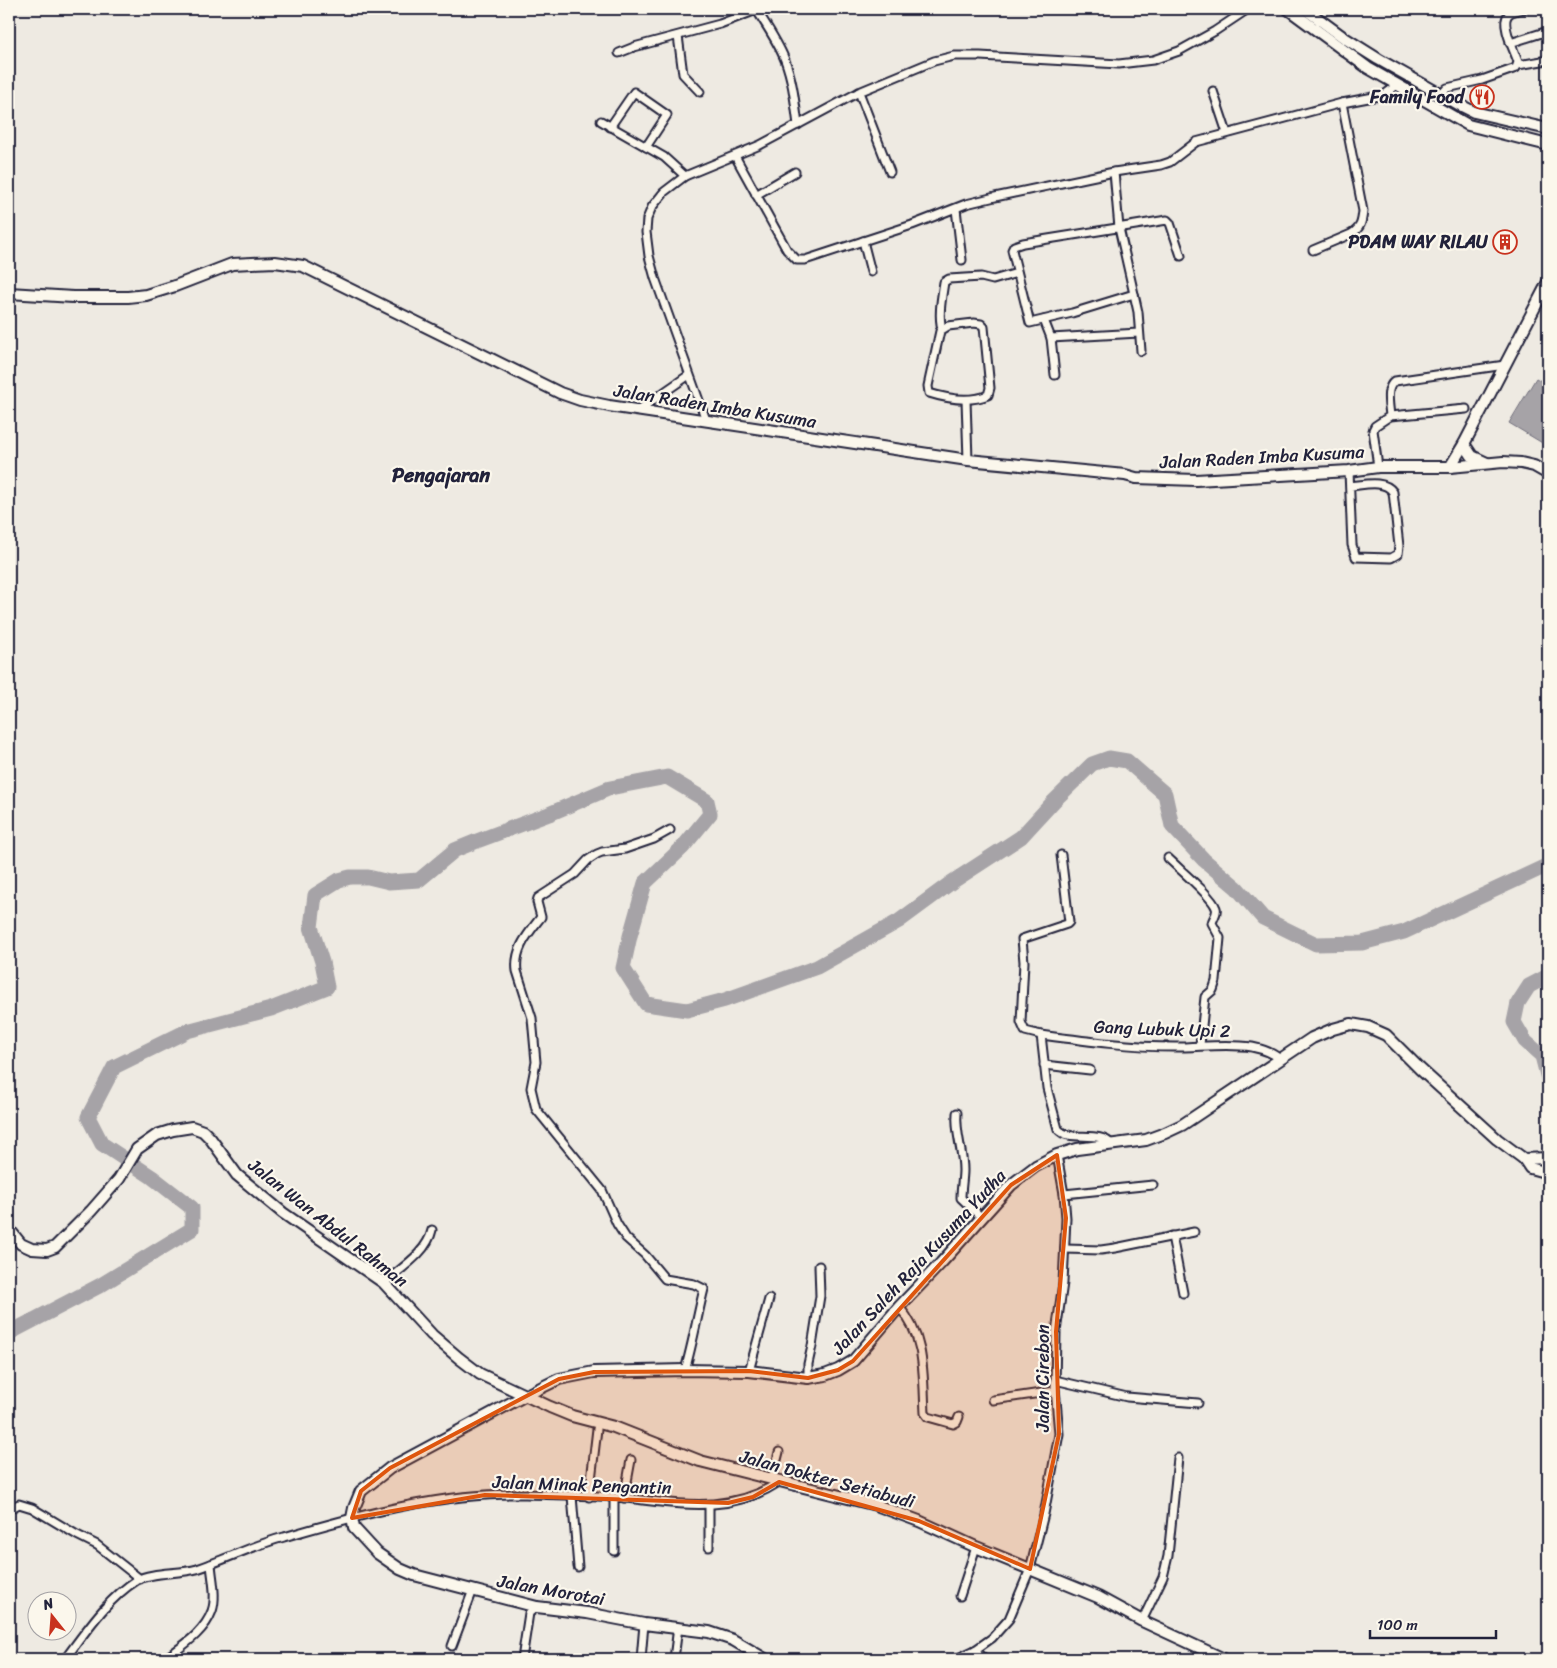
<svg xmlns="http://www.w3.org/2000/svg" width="1557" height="1668" viewBox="0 0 1557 1668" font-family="Sriracha,sans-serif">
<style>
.water{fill:#a6a3a7;stroke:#716f7c}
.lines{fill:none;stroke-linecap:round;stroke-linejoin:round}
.river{stroke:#a6a3a7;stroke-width:15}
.street-casing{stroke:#22223b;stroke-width:11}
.secondary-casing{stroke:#22223b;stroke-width:14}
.street{stroke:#fbf7ec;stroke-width:7}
.secondary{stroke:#fbf7ec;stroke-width:10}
.marked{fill:#de560e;fill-opacity:0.2;stroke:#de560e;stroke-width:4;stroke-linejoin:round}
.labels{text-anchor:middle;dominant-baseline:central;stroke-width:4.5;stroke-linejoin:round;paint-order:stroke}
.poi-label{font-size:18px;font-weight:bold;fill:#22223b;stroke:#fbf7ec;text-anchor:end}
.street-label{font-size:18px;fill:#22223b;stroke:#fbf7ec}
.quarter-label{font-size:20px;font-weight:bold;fill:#22223b;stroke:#fbf7ec}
</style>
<rect width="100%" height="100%" fill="#eeeae2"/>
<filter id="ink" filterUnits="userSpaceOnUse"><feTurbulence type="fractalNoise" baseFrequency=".02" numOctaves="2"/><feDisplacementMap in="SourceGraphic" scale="10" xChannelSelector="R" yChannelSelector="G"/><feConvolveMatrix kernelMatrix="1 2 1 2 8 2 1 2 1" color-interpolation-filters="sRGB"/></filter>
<g filter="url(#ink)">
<path class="water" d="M1536,378L1548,385V437L1544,444L1509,423Z"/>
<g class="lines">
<g class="river">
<path d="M1548,976L1529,986L1518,1003L1514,1022L1525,1041L1542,1056L1548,1079"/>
<path d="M9,1333L101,1285L192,1229V1208L152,1177L102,1144L88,1117L114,1067L187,1031L271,1009L327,987L322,962L311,927L315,895L339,880L350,877H368L389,882L419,880L455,850L477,841L549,814L610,788L667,777L707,801L710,814L683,847L645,883L630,936L623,968L646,1004L687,1010L725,1000L817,967L899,921L952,882L1021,837L1054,801L1092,764L1109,758L1127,761L1165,794L1172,826L1204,860L1237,888L1263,918L1316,944L1362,943L1404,932L1548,865"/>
</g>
<g class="street-casing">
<g id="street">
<path d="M756,9C766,25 778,42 785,60C793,81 795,103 798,125"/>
<path d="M678,36L683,74L700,92"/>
<path d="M1510,43L1548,31"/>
<path d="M619,53L634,47L720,24L759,9"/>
<path d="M1518,65L1548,60"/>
<path d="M1213,91L1227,133"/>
<path d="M859,92L890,172"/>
<path d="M1441,95L1447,88L1482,80L1516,68L1518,62C1515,52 1500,24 1508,15C1511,11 1519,10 1524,9"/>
<path d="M601,121L664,157L685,176"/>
<path d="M610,127L634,92L667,115L646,147"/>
<path d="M735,156L787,250L797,260H805L912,225L966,204L995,197L1114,172L1161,165L1170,162L1196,142L1342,103L1384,95L1397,85"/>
<path d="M1114,172L1119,228L1134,294L1072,313L1030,323L1012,250L1014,246L1023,243L1167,220L1170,223L1181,256"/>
<path d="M756,195L795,172"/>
<path d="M956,209L962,260"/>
<path d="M863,241L871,272"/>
<path d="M1313,250L1351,234C1361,228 1362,222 1363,211L1342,103"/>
<path d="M1134,294L1138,312L1141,351"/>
<path d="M1044,320L1051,338L1139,333"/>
<path d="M974,323L981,324L984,327L990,388L988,395C969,403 948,399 929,393L928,386L940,331L948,326Z"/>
<path d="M942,329C938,315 942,296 944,282L949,279L981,277L993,280L1017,273"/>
<path d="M1051,338L1055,375"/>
<path d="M966,400L968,460"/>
<path d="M637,411L689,375"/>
<path d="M1390,416L1466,409"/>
<path d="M706,420L655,278L649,256L646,232L647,219L652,207L664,192L685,176L760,145L859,92L934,61L954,56H980L1119,64L1153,60L1179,51L1215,31L1248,9"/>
<path d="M1378,467L1373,430L1375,426L1390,416C1389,404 1385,388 1395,381L1505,365"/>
<path d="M1349,471L1352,545L1356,557L1391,558L1398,554L1399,546L1393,492C1384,479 1364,485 1350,486"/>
<path d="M670,830L654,839L625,849L602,852L597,854L588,860L575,874L538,898L537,902L541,917C528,934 514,949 517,971L532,1018L536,1062L531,1088L536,1109L602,1190L617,1224L626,1238L645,1255L665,1279L694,1284L704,1289C697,1317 693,1343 685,1370"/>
<path d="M1061,855L1069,922L1067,924L1022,939L1024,962L1021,1022L1025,1031L1041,1035L1047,1088L1058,1129C1069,1143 1100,1129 1112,1145"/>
<path d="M1168,858C1179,869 1212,896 1216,908C1218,913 1213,918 1212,923L1220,938L1216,981L1213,990L1205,997L1200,1045"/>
<path d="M1041,1035C1086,1041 1130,1047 1175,1047C1199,1047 1229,1043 1252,1047C1262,1049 1272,1052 1280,1059"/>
<path d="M1044,1065L1090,1070"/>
<path d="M957,1113C955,1133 963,1150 963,1170C963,1179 961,1188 961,1198L982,1218"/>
<path d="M1064,1194L1153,1185"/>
<path d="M1172,1236L1183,1293"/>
<path d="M1065,1249L1101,1250L1115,1248L1194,1232"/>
<path d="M384,1283C401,1268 427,1253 432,1230"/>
<path d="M899,1307C926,1336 923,1377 925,1413L928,1417L953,1424L957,1422L959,1417"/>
<path d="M749,1371L769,1299"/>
<path d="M808,1378V1364L812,1346L820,1296L819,1266"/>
<path d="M1055,1380L1127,1397L1198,1403"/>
<path d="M993,1400L1055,1391"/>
<path d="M772,1480L779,1452"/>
<path d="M572,1496L578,1567"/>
<path d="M589,1497L597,1429"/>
<path d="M624,1498L631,1460"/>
<path d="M9,1509L19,1504L32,1508L77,1535L97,1545L140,1579"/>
<path d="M709,1547V1505"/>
<path d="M614,1551V1497"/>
<path d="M960,1596L976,1547"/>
<path d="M1142,1621L1163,1577L1168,1556L1178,1458"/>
<path d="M452,1646L473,1590"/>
<path d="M975,1650L985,1659"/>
<path d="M65,1659C86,1631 107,1599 137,1580C151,1572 180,1574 197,1569C227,1559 254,1545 284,1537C362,1514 444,1492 526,1494C555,1495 585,1495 615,1497C673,1502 726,1517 779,1482"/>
<path d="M165,1659C182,1646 204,1633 212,1611C217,1597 212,1578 211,1564"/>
<path d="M522,1659L529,1613L537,1607"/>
<path d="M641,1659L644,1624"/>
<path d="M674,1659L678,1627"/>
<path d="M956,1659L975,1650L992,1638L1009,1619L1030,1569L1044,1514L1059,1434L1055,1388L1056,1332L1063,1283L1066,1218L1064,1194L1057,1155"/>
</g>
</g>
<g class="secondary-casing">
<g id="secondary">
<path d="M1288,9L1368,68L1468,125L1548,145"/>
<path d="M1305,9L1343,37L1378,59L1458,104L1474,112L1548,129"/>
<path d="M9,293L73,297H128L146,295L175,286L232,264L275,262L303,266L560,393L580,400L609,406L968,460L1125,475L1136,478L1196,480L1349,471L1378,467H1450L1503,462L1521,463L1534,466L1548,474"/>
<path d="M1464,444L1472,456L1487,463"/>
<path d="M1450,467L1464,444L1548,282"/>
<path d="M1524,1159L1548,1158"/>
<path d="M9,1229L21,1244L32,1249L47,1250L55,1247L91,1211L119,1179L137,1149L157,1135L173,1130L192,1127L203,1131L210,1138L237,1175L283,1213L384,1283L432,1335L459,1358L480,1374L550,1407L572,1416L614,1427L700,1461L876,1505L919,1521L976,1547L1098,1597L1142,1621L1224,1659"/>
<path d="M765,1659L733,1640L709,1632L644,1624L587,1613L537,1607L414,1575L400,1569L377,1553L354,1528L352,1518L354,1508L361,1491L390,1468L524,1396L559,1379L594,1372L685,1370L749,1371L808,1378L825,1375L838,1370L853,1361L899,1307L941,1263L1011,1185L1036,1166L1057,1155L1077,1149L1146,1140L1165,1133L1182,1125L1312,1038L1333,1029L1351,1024L1368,1027L1386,1035L1420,1069L1497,1139L1524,1159L1530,1168L1541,1171H1548"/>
</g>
</g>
<use href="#street" class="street"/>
<use href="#secondary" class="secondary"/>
</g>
</g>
<path class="marked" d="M1057,1155L1066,1218L1056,1332L1059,1434L1030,1569L919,1521L779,1482L753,1497L728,1503L485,1495L352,1518L361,1491L390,1468L559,1379L594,1372L749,1371L808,1378L838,1370L853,1361L1011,1185Z"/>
<defs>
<g id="restaurant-ring" transform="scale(1.25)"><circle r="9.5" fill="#fbf7ec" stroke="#c8321e" stroke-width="1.5"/><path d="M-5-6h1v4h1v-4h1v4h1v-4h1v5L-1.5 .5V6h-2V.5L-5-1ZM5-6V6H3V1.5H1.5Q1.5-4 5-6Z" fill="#c8321e"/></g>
<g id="building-ring" transform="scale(1.25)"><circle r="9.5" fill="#fbf7ec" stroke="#c8321e" stroke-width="1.5"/><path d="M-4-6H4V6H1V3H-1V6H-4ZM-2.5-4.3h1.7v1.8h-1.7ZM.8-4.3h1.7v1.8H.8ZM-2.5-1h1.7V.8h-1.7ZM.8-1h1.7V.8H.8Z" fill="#c8321e"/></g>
</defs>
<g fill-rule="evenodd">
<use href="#restaurant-ring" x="1482" y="97"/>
<use href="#building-ring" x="1505" y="242"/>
</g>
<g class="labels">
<g class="poi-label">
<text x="1464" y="97">Family Food</text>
<text x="1488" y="242">PDAM WAY RILAU</text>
</g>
<g class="street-label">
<text transform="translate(715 406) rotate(9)">Jalan Raden Imba Kusuma</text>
<text transform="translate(1262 457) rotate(-3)">Jalan Raden Imba Kusuma</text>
<text transform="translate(1162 1029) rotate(2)">Gang Lubuk Upi 2</text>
<text transform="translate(328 1223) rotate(38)">Jalan Wan Abdul Rahman</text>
<text transform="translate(919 1262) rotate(-47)">Jalan Saleh Raja Kusuma Yudha</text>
<text transform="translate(1043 1378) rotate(-90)">Jalan Cirebon</text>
<text transform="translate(827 1479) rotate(15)">Jalan Dokter Setiabudi</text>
<text transform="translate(582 1485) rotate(2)">Jalan Minak Pengantin</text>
<text transform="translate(551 1590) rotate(10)">Jalan Morotai</text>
</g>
<g class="quarter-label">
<text x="441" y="475">Pengajaran</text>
</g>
</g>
<rect width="1557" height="1668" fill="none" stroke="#fbf7ec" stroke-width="30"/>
<rect x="15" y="15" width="1527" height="1638" fill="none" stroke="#22223b" stroke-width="2" filter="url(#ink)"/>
<g transform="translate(52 1616) rotate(343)"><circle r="24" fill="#fbf7ec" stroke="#a4a2a5"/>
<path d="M0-4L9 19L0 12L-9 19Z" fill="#c8321e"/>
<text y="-8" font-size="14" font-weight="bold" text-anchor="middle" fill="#22223b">N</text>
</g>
<path d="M1370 1630v8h126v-8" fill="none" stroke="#22223b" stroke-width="2.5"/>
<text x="1377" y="1630" font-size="15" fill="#22223b" stroke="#fbf7ec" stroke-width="4" paint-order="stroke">100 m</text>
</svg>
